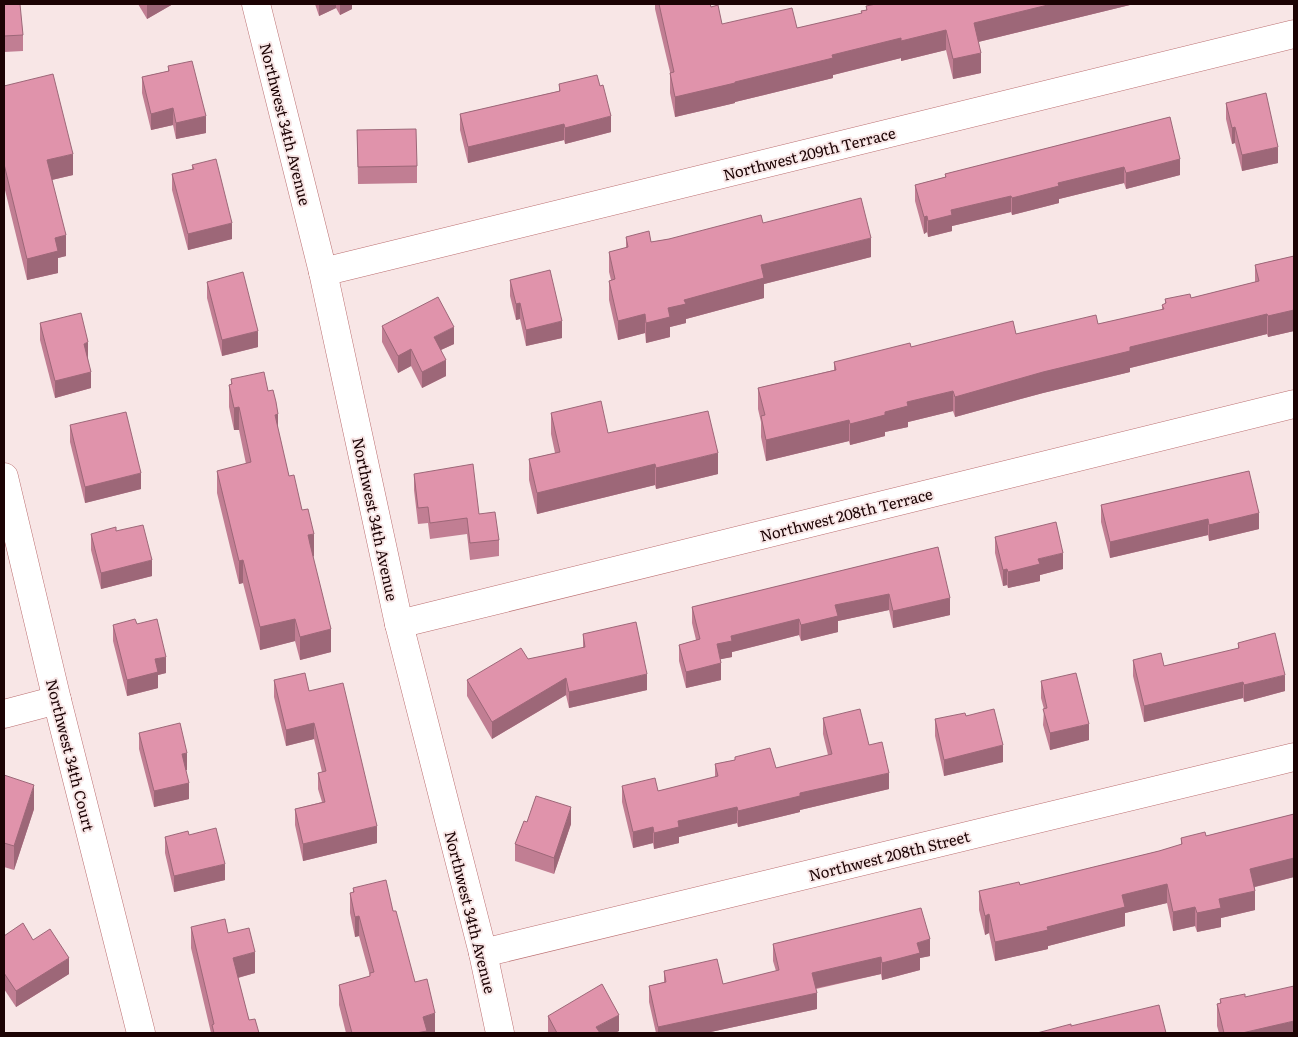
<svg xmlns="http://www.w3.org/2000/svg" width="1298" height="1037" viewBox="0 0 1298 1037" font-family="Literata,serif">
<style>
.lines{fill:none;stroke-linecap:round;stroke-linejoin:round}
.street-casing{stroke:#bb6e70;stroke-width:29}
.street{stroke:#fff;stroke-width:28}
.wall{fill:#c17e93}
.shaded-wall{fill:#9d6778}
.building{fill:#e093ab;stroke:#9d6778}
.labels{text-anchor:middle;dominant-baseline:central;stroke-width:4;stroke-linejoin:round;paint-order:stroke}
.street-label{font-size:15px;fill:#1c0304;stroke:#f8e6e6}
</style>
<rect width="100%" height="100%" fill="#f8e6e6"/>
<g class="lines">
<g class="street-casing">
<g id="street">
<path d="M256,4L323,272L399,624L483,953L500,1033"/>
<path d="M323,272L1294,34"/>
<path d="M4,477L57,700L141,1033"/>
<path d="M399,624L1294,404"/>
<path d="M4,714L57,700"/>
<path d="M483,953L1294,757"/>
</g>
</g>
<use href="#street" class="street"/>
</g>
<g class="wall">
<path d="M4,4L23,35V51L4,52Z"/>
<path d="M138,4H173L147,19Z"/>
<path d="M315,4H352V9L340,15L336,8L319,16Z"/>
<path d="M655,4H710L711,7L722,24L797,28L861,14V11L866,10V6L872,5V4H1134L978,42L981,73L953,79L946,50L901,61V58L833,75V78L735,102V103L675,117L670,93V72L655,9Z"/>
<path d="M168,66L206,133L176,139L173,125L151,130L142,93V77L168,71Z"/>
<path d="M559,84L611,132L565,144L564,140L468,163L460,130V114L559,91Z"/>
<path d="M4,86L73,175L52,180L66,256L58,258V273L27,280L4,186Z"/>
<path d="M1226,103L1278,163L1242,171L1235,143L1232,144L1226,119Z"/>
<path d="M1170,117L1180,175L1126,189L1124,183L1059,199V203L1012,215L1011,212L952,226V231L928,237L927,232L924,234L915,201V185L945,177V174Z"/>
<path d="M357,130L417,166V183L358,184Z"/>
<path d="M192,165L232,239L188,250L172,190V174L192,169Z"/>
<path d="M763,223L871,257L764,284V298L686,319V323L670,327V337L646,343L645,333L618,340L609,300V281L611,280L609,272V252L626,248V237L651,242Z"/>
<path d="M1294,256V331L1268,337L1267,334L1130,368V372L1043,393L955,417L953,411L908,422V427L885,432V436L850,445L849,441L766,461L761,437V422L758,409V388L834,370V362L911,347L1098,324L1162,310V305L1165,304V299L1191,298L1255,282V265Z"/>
<path d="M510,280L562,338L526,346L520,319L516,320L510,296Z"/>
<path d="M207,282L258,347L222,356L207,298Z"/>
<path d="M40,323L88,359L91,388L55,398L40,340Z"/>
<path d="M382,326L454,344L441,350L446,376L422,388L411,366L398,373L382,342Z"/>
<path d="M231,379L268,391L289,476L302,510L314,556L313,557L331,652L300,660L295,641L260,650L243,583L239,584L217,493V471L246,464L239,430H234L229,407V385L231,384Z"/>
<path d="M551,413L608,433L718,474L656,489L655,485L537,514L529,480V459L555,453L551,434Z"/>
<path d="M70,425L141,489L85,503L70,442Z"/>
<path d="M1249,471L1259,529L1209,541L1208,535L1110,558L1101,522V505Z"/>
<path d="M414,474L479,514L499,540V556L470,560L467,534L430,539L428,523L418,524L414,490Z"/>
<path d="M116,531L152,576L101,589L91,550V534Z"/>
<path d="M995,537L1063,569L1040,575V581L1008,588L1007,585L1003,586L995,553Z"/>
<path d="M938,547L950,615L893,628L889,610L838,621V632L801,641L799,635L732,652V657L720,659L721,680L686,688L679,661V645L696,640L692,623V607Z"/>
<path d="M137,624L166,673L158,675V688L127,696L113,641V625Z"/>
<path d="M583,634L647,690L569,708L566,695L492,739L467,696V680L528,659L583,648Z"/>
<path d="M1238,643L1285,691L1244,702L1243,698L1144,722L1133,676V660L1164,666L1238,649Z"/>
<path d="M274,680L309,691L377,843L303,861L295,825V809L322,802L318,789V773L322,772L314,739L286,746L274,697Z"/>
<path d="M1041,681L1089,740L1050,750L1043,725L1044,709L1041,698Z"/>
<path d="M966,716L1003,762L944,776L935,736V719Z"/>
<path d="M823,718L869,745L889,789L800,810V812L738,827L737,823L679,837V843L654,849L653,843L633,848L622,802V786L658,791L715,777V764L735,760V757L776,768L828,755L823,734Z"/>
<path d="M139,733L187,770H186L189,799L154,807L139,749Z"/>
<path d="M4,775L34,809L14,870L4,867Z"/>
<path d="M1294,814V877L1255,887V910L1221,918V927L1197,932L1195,926L1173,931L1167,903L1125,913V926L1048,946V949L995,961L989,933L985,935L979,910V891L1020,885L1159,851L1181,845V838L1206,836Z"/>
<path d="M527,822L571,824L554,874L515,861V844Z"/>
<path d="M189,835L225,880L174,892L165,853V837Z"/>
<path d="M353,888L393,911L415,982L435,1033H346L339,1005V985L370,976L359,936L355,937L350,913V893H353Z"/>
<path d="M191,927L228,933L255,973L238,978L249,1020L259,1033H211L191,948Z"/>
<path d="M4,936L33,940L69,974L16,1007L4,989Z"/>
<path d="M773,944L930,956L920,958V970L882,980L881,974L816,989L817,1009L706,1033H656L649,1002V986L664,982V971L723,984L776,971L773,961Z"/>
<path d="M1245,997L1294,1033H1219L1217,1026V1004L1220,1003V999Z"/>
<path d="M548,1016L619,1031L615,1033H548Z"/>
</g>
<g class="shaded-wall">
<path d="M147,4H173L147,19Z"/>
<path d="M319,4H336V8L319,16Z"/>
<path d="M340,4H352V9L340,15Z"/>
<path d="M1052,4H1134L974,43V23Z"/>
<path d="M946,30V50L901,61V41Z"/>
<path d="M901,38V58L833,75V78L735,102V103L675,117V97L735,82L832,55Z"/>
<path d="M981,53V73L953,79V59Z"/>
<path d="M173,108V125L151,130V114Z"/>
<path d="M206,116V133L176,139V123Z"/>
<path d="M611,116V132L565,144V128Z"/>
<path d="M564,124V140L468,163V147Z"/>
<path d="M1235,127V143L1232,144V128Z"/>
<path d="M1278,147V163L1242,171V155Z"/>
<path d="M73,154V175L47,181V160Z"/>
<path d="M1180,159V175L1126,189V173Z"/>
<path d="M1124,167V183L1059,199V203L1012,215V198L1058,183Z"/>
<path d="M1011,196V212L952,226V231L928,237V221L951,210Z"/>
<path d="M927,216V232L924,234V217Z"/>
<path d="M232,223V239L188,250V234Z"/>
<path d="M66,235V256L58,258V273L27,280V259L55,238Z"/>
<path d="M871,238V257L764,284V298L686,319V323L670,327V337L646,343V323L668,308L684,300L761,265Z"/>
<path d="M520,303V319L516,320V304Z"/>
<path d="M1294,310V331L1268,337V316Z"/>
<path d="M645,314V333L618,340V321Z"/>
<path d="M1267,314V334L1130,368V372L1043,393L955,417V397L1130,347Z"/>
<path d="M562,321V338L526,346V330Z"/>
<path d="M454,327V344L434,353V337Z"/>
<path d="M258,331V347L222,356V340Z"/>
<path d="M88,342V359L84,360V344Z"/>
<path d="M411,349V366L398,373V356Z"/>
<path d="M446,360V376L422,388V372Z"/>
<path d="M91,372V388L55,398V381Z"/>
<path d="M953,391V411L908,422V427L885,432V436L850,445V424L907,402Z"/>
<path d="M239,407V430H234V408Z"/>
<path d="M278,414V437L275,415Z"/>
<path d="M849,420V441L766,461V440Z"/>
<path d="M718,453V474L656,489V468Z"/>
<path d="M655,464V485L537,514V493Z"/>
<path d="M141,473V489L85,503V487Z"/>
<path d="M1259,513V529L1209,541V525Z"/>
<path d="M1208,519V535L1110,558V542Z"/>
<path d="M314,534V556L308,558V535Z"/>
<path d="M1063,553V569L1040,575V581L1008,588V572L1038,559Z"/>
<path d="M152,560V576L101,589V573Z"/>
<path d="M243,560V583L239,584V561Z"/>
<path d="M1007,569V585L1003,586V570Z"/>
<path d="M889,594V610L838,621V632L801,641V625L835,605Z"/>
<path d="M950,598V615L893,628V611Z"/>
<path d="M295,619V641L260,650V627Z"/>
<path d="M799,619V635L732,652V657L717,660V644L731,636Z"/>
<path d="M331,629V652L300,660V637Z"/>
<path d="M166,657V673L158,675V688L127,696V680L155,659Z"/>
<path d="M721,663V680L686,688V672Z"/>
<path d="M647,674V690L569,708V692Z"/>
<path d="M1285,675V691L1244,702V685Z"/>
<path d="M566,678V695L492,739V722Z"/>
<path d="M1243,682V698L1144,722V706Z"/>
<path d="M314,723V739L286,746V730Z"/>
<path d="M1089,724V740L1050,750V733Z"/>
<path d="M1003,745V762L944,776V760Z"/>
<path d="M187,753V770L182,771V754Z"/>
<path d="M889,773V789L800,810V812L738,827V811L800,793Z"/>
<path d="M189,783V799L154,807V791Z"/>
<path d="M34,785V809L14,870V846Z"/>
<path d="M571,807V824L554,874V858Z"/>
<path d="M737,807V823L679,837V843L654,849V833L678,821Z"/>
<path d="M377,826V843L303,861V844Z"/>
<path d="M653,827V843L633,848V832Z"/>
<path d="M1294,858V877L1250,888V869Z"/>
<path d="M225,864V880L174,892V876Z"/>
<path d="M1167,884V903L1125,913V926L1048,946V949L995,961V942L1047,927L1122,895Z"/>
<path d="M1255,891V910L1221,918V927L1197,932V913L1219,899Z"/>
<path d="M1195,907V926L1173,931V912Z"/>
<path d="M989,914V933L985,935V916Z"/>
<path d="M359,916V936L355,937V917Z"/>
<path d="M930,939V956L920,958V970L882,980V963L917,943Z"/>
<path d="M255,952V973L233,979V958Z"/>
<path d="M881,957V974L812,989V973Z"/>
<path d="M69,958V974L16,1007V991Z"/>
<path d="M817,993V1009L706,1033H658V1027Z"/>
<path d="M435,1013V1033H416L423,1017Z"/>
<path d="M619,1015V1031L615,1033H596V1027Z"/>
<path d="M1294,1021V1033H1242Z"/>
</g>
<g class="building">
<path d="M4,4H20L23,35L4,36Z"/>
<path d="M659,4H710L711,7L718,5L722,24L792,8L797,28L862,13L861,11L867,10L866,6L876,4H1052L974,23L981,53L953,59L946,30L901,41V38L832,55L833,58L735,82V83L675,97L670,73L674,72Z"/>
<path d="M192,61L206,116L176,123L173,108L151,114L142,77L169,71L168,66Z"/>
<path d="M53,74L73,154L47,160L66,235L55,238L58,251L27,259L4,164V86Z"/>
<path d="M597,75L600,86L603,85L611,116L565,128L564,124L468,147L460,114L560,91L559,84Z"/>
<path d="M1266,93L1278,147L1242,155L1235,127L1232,128L1226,103Z"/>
<path d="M1170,117L1180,159L1126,173L1124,167L1058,183L1059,186L1012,198L1011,196L951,210L952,215L928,221L927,216L924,217L915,185L946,177L945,174Z"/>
<path d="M416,129L417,166L358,167L357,130Z"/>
<path d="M216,159L232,223L188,234L172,174L194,169L192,165Z"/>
<path d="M861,198L871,238L761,265L764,278L684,300L686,304L668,308L670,317L646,323L645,314L618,321L609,281L615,279L609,252L628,247L626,237L649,231L651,242L669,239L761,215L763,223Z"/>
<path d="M1294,256V310L1268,316L1267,314L1130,347V351L1043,372L955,397L953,391L907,402L908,406L885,412V415L850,424L849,420L766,440L761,416L765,415L758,388L836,370L834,362L910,343L911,347L1013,321L1016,334L1096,315L1098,324L1164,309L1162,305L1166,303L1165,299L1190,294L1191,298L1259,281L1255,265Z"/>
<path d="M550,270L562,321L526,330L520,303L516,304L510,280Z"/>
<path d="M243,272L258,331L222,340L207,282Z"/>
<path d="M438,297L454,327L434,337L446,360L422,372L411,349L398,356L382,326Z"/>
<path d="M81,313L88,342L84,344L91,372L55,381L40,323Z"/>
<path d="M264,372L268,391L273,390L276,402L278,414L275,415L289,476L294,475L302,510L308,509L314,534L308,535L310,544L331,629L300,637L295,619L260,627L243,560L239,561L217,471L251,462L239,407L234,408L229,385L232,384L231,379Z"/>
<path d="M601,401L608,433L708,411L718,453L656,468L655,464L537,493L529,459L560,452L551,413Z"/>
<path d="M126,412L141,473L85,487L70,425Z"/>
<path d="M473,464L479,514L495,512L499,540L470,543L467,518L430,523L428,507L418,508L414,474Z"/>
<path d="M1249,471L1259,513L1209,525L1208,519L1110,542L1101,505Z"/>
<path d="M1056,522L1063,553L1038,559L1040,564L1008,572L1007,569L1003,570L995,537Z"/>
<path d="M143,525L152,560L101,573L91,534L116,527V531Z"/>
<path d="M938,547L950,598L893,611L889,594L835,605L838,616L801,625L799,619L731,636L732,641L717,644L721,663L686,672L679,645L700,639L692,607Z"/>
<path d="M135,619L137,624L157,619L166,657L155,659L158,672L127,680L113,625Z"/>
<path d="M636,622L647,674L569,692L566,678L492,722L467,680L521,648L528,659L585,647L583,634Z"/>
<path d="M1275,633L1285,675L1244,685L1243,682L1144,706L1133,660L1161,653L1164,666L1239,648L1238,643Z"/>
<path d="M305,673L309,691L343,683L377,826L303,844L295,809L325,802L318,773L326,771L314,723L286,730L274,680Z"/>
<path d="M1076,673L1089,724L1050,733L1043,709L1047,708L1041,681Z"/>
<path d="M860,709L869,745L882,742L889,773L800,793V796L738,811L737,807L678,821L679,827L654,833L653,827L633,832L622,786L655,778L658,791L718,776L715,764L735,760V757L770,748L776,768L832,754L823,718Z"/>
<path d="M994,709L1003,745L944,760L935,719L965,713L966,716Z"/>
<path d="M180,723L187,753L182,754L189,783L154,791L139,733Z"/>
<path d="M4,775L34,785L14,846L4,843Z"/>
<path d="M536,796L571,807L554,858L515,844L524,821L527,822Z"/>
<path d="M1294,814V858L1250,869L1255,891L1219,899L1221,908L1197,913L1195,907L1173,912L1167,884L1122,895L1125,907L1047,927L1048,930L995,942L989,914L985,916L979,891L1019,882L1020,885L1159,851L1182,844L1181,838L1205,832L1206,836Z"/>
<path d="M216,828L225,864L174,876L165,837L188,831L189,835Z"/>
<path d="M386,880L393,911H396L415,982L427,979L435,1013L423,1017L427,1031L416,1033H352L339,985L370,976V973L374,972L359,916L355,917L350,893L354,892L353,888Z"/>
<path d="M921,908L930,939L917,943L920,953L882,963L881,957L812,973L817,993L658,1027L649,986L666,982L664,971L717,959L723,984L779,970L773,944Z"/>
<path d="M225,919L228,933L249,928L255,952L233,958L249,1020L255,1019L259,1033H214L212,1025L214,1024L191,927Z"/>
<path d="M23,923L33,940L50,929L69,958L16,991L4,973V936Z"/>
<path d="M602,984L619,1015L596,1027L600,1033H557L548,1016Z"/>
<path d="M1294,986V1021L1242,1033H1224L1217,1004L1221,1003L1220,999L1245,994V997Z"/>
<path d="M1159,1005L1166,1033H1037L1071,1024V1026Z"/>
</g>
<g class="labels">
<g class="street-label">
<text transform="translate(286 124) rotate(76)">Northwest 34th Avenue</text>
<text transform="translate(809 153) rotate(-14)">Northwest 209th Terrace</text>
<text transform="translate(846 514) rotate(-14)">Northwest 208th Terrace</text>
<text transform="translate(376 519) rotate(78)">Northwest 34th Avenue</text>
<text transform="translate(71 755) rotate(76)">Northwest 34th Court</text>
<text transform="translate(889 855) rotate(-14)">Northwest 208th Street</text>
<text transform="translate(471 912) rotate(76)">Northwest 34th Avenue</text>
</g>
</g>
<rect width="1298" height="1037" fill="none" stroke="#1c0304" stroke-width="10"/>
</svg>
